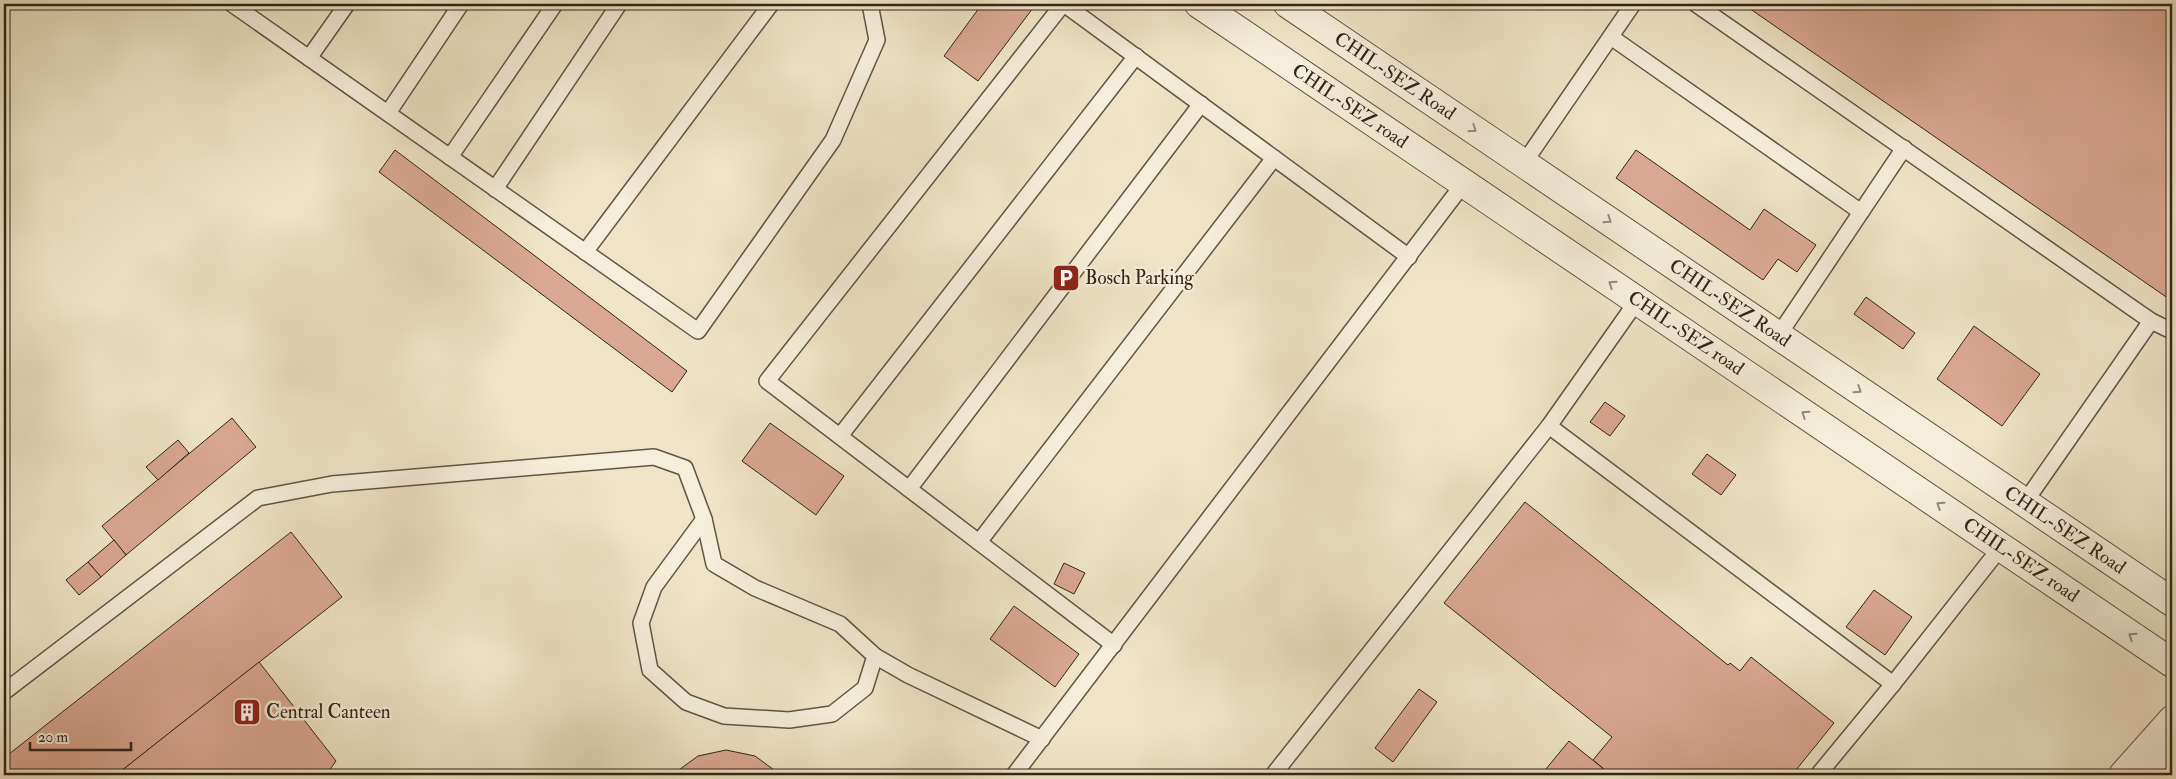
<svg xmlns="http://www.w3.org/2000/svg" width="2176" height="779" viewBox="0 0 2176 779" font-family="'IM FELL Double Pica',serif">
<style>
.building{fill:#daa892;stroke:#302518}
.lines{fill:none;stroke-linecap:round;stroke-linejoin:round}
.service-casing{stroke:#605544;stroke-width:18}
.minor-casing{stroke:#605544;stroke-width:30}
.tertiary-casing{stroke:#605544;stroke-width:30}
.service{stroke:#f5eeda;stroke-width:15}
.minor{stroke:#f5eeda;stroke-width:28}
.tertiary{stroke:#f5eeda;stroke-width:28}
.oneway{stroke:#928a79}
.labels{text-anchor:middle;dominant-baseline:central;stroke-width:5;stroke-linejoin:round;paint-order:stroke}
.street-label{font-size:19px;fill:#302518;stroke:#f5eeda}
.poi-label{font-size:19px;fill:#302518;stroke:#f5eeda;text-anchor:start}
</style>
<rect width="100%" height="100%" fill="#efe5c6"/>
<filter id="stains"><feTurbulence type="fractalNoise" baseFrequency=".004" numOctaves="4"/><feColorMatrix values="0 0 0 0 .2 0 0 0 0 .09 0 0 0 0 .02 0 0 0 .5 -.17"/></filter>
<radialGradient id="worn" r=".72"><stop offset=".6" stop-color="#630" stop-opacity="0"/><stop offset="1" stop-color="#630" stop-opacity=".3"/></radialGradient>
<g class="building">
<path d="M982,4H1036L978,81L944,56Z"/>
<path d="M1747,4H2172V301L1746,6Z"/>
<path d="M395,150L687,371L672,392L379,172Z"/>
<path d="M1636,150L1750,230L1764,209L1816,245L1797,272L1778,259L1763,280L1616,178Z"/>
<path d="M1866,297L1915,333L1903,349L1854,314Z"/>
<path d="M1974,326L2040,374L2002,426L1937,379Z"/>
<path d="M1605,402L1625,416L1610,436L1590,422Z"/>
<path d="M232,418L256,447L126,555L102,526Z"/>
<path d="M770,423L844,476L816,515L742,461Z"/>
<path d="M178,440L189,453L158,480L146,467Z"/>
<path d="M1707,454L1736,475L1721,495L1692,474Z"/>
<path d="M1525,502L1728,665L1730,663L1740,671L1751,657L1834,723L1792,775H1609L1610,774L1593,760L1612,737L1444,603Z"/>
<path d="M291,532L342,597L116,775H4V758Z"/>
<path d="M114,540L126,555L101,577L88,562Z"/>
<path d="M88,562L101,577L79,595L66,580Z"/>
<path d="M1064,563L1085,573L1074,594L1054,584Z"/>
<path d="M1874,590L1912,617L1885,655L1846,627Z"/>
<path d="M1014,606L1079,654L1055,687L990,639Z"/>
<path d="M259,662L336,761L326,775H116Z"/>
<path d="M1419,689L1437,702L1393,762L1375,748Z"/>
<path d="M1569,741L1610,774L1609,775H1541Z"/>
<path d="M726,750L755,756L781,775H672L698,756Z"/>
</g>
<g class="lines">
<g class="service-casing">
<g id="service">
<path d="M232,4L698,331L833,140L877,40L870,4"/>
<path d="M1063,4L767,381L1114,645"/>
<path d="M1064,4L1409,257"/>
<path d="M1696,4L2151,321L2025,502"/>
<path d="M1611,37L1861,212"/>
<path d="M309,58L347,4"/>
<path d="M388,113L461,4"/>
<path d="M450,157L555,4"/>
<path d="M1524,163L1633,4"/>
<path d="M495,189L619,4"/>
<path d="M585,252L771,4"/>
<path d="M2151,321L2172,331"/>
<path d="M1778,336L1904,148"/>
<path d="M1549,426L1893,684"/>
<path d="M840,436L1136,56"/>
<path d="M909,489L1201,104"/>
<path d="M704,519L654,587L641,623L650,670L686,702L724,716L789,720L832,714L865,688L875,656"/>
<path d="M979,542L1274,158"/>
<path d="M4,692L258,498L332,484L654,457L685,468L704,519L714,564L755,588L840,624L875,656L908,675L1042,739"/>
<path d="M1014,775L1464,183"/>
<path d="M1273,775L1549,426L1637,301"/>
<path d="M1818,775L1893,684L2001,547"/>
</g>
</g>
<g class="minor-casing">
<path id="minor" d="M2152,775L2172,751"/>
</g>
<g class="tertiary-casing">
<g id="tertiary">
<path d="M1199,4L2172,663"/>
<path d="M1288,4L2172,602"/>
<path d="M2123,775L2172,720"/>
</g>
</g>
<use href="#service" class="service"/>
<use href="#minor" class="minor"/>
<use href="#tertiary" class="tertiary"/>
</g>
<defs><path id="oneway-chevron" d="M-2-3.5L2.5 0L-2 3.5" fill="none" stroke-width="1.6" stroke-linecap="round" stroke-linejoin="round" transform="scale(1.25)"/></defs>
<g class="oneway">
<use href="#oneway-chevron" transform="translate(1473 129) rotate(34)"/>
<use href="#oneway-chevron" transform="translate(1608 220) rotate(34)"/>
<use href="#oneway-chevron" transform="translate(1612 284) rotate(-146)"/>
<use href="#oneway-chevron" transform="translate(1858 390) rotate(34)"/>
<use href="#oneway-chevron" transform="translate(1805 414) rotate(-146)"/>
<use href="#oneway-chevron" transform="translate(1940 505) rotate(-146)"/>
<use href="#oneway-chevron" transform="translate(2132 636) rotate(-146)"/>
</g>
<defs>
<g id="parking-square" transform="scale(1.4375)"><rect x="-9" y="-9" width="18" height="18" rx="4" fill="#8f2418" stroke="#f5eeda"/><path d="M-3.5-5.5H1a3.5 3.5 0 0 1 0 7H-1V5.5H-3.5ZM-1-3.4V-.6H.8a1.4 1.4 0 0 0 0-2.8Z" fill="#fff"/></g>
<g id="building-square" transform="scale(1.4375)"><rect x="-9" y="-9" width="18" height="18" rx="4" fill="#8f2418" stroke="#f5eeda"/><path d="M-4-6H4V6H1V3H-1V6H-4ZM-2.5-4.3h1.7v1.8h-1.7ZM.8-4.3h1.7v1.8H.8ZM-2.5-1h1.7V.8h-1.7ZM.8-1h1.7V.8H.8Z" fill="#fff"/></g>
</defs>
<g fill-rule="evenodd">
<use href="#parking-square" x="1066" y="278"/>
<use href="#building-square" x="247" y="712"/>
</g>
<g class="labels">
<g class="street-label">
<text transform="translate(1395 76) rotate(34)">CHIL-SEZ Road</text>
<text transform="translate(1350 106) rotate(34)">CHIL-SEZ road</text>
<text transform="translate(1730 303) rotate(34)">CHIL-SEZ Road</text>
<text transform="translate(1686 333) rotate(34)">CHIL-SEZ road</text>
<text transform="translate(2065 530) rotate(34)">CHIL-SEZ Road</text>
<text transform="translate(2021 560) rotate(34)">CHIL-SEZ road</text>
</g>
<g class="poi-label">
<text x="1085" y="278">Bosch Parking</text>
<text x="266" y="712">Central Canteen</text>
</g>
</g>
<rect width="2176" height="779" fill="none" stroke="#efe5c6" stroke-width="20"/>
<rect x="5" y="5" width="2166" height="769" fill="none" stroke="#302518" stroke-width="2.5"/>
<rect x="10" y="10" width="2156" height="759" fill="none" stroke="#302518"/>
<path d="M30 742v8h101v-8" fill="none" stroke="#302518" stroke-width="2.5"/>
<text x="38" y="742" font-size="15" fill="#302518" stroke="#f5eeda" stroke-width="4" paint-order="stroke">20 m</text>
<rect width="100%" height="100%" filter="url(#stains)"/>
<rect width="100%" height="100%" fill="url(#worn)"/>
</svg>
